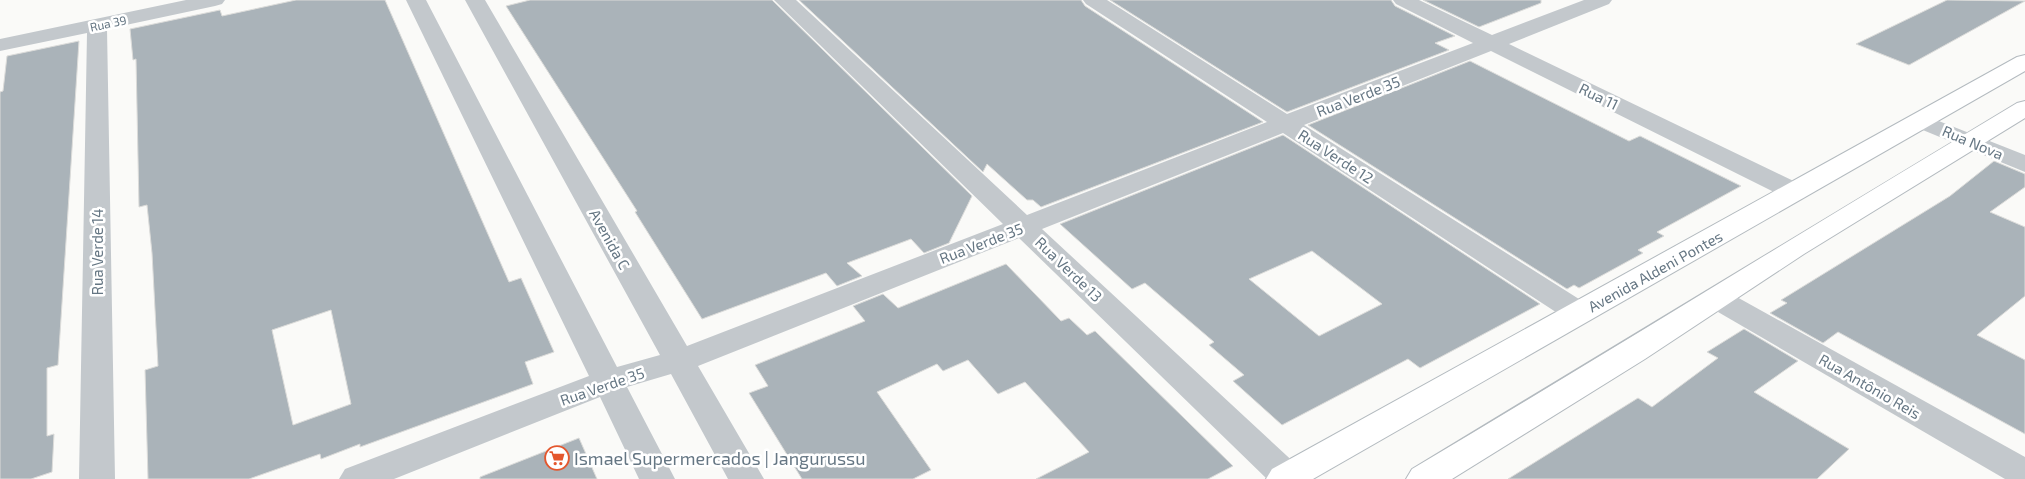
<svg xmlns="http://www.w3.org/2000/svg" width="2025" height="479" viewBox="0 0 2025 479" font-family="'Exo 2',sans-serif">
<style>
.building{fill:#aab3b9;stroke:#dcdcda;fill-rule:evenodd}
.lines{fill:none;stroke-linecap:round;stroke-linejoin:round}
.secondary-casing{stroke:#b3babf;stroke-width:2}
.street{fill:#c3c8cc;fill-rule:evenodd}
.secondary{fill:#fff;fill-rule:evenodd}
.labels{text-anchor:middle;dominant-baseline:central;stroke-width:5;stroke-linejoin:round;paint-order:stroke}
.far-street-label{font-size:12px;fill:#657683;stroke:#fff}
.street-label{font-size:15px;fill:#657683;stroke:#fff}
.near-poi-label{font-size:18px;fill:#657683;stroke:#fff;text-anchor:start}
</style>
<rect width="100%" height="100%" fill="#fafaf8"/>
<g class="building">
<path d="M296,0H385L509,282L521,278L554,352L525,362L533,384L360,447V444L321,459L320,454L249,479H148L145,370L158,366L152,253L147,205L139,207L136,59L133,60L130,29L220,10L222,16ZM331,310L351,404L293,425L272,330Z"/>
<path d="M530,0H772L972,196L949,243L924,253L911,239L847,263L862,276L837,286L826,273L702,319L635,212L637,211L506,6Z"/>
<path d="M799,0H1081L1085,6L1263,122L1041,207L1033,200H1027L987,164L983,172Z"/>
<path d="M1110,0H1391L1395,6L1455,36L1435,43L1449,50L1287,112Z"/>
<path d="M1423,0H1541V3L1479,27Z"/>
<path d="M1947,0L2025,1L1909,65L1856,44Z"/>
<path d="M79,41L58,365L47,368V436L54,434L52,472L31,479H0V92L3,91L7,56Z"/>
<path d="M1470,61L1629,141L1640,136L1741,186L1657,232L1664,236L1638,250L1643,253L1579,288L1574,285L1567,289L1308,125Z"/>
<path d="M1283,135L1540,304L1420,368L1408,359L1282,425L1233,381L1244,375L1209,345L1214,342L1145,283L1132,289L1060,224ZM1312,251L1382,304L1319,336L1249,279Z"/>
<path d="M1994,161L2025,174V187L1990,212L2025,227V296L1977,335L2025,360V434L1838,332L1823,343L1770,313L1787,303L1781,300L1950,196Z"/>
<path d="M1006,264L1061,321L1069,318L1087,335L1095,331L1233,466L1208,479H1036L1089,452L1025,382L998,394L968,360L943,371L937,364L877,392L931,470L913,479H802L749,393L768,386L755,365L865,321L853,306L883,294L898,308Z"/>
<path d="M1744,329L1798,361L1754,392L1849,449L1817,479H1508L1638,398L1652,407L1718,358L1707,352Z"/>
<path d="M579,438L597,479H480V477Z"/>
</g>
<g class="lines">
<g class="secondary-casing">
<g id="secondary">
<path d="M2025,55V71L1313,479H1266L1272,469L2017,57Z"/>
<path d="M2025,101V118L1804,254L1645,359L1452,479H1406L1412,469C1614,349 1814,224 2017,103Z"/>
</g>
</g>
<g class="street">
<path d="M186,0H225L222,4L215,6L107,29L115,479H79L87,33L0,51V39Z"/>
<path d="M406,0H426L617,367L660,355L465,0H485L687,346L1003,224L774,0H796L1027,215L1267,122L1086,4L1083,0H1107L1287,114L1473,43L1396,4L1393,0H1419L1492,35L1584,0H1612L1609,4L1509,44L1804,186L1808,192L1804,198L1795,200L1786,198L1491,51L1304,125L1590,306L1594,313L1590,320L1579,323L1568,320L1283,133L1042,229L1299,467L1305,477L1303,479H1267L1019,238L698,366L764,479H728L671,374L627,387L675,479H639L600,397L394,479H339L345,469L589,376Z"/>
<path d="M1921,114L2025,155V172L1913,126L1909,121L1913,116Z"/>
<path d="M1716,288L1726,291L2025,457V479H2005L1706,305L1701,298L1706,291Z"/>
</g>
<use href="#secondary" class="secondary"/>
</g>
<defs>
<g id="supermarket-ring" transform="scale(1.25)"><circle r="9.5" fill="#fff" stroke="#e4572e" stroke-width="1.5"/><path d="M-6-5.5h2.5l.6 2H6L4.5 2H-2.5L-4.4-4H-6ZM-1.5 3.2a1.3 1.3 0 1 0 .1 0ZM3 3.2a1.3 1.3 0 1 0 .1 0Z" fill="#e4572e"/></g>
</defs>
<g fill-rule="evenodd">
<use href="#supermarket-ring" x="557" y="458"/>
</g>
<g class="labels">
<g class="far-street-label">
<text transform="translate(108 23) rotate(-12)">Rua 39</text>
</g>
<g class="street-label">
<text transform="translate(1358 96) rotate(-21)">Rua Verde 35</text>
<text transform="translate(1599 96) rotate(26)">Rua 11</text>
<text transform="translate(1973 142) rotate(23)">Rua Nova</text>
<text transform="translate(1336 156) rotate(33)">Rua Verde 12</text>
<text transform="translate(610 239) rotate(61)">Avenida C</text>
<text transform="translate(981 243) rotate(-21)">Rua Verde 35</text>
<text transform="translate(97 252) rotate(-90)">Rua Verde 14</text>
<text transform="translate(1069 269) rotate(44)">Rua Verde 13</text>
<text transform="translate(1655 271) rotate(-29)">Avenida Aldeni Pontes</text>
<text transform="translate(602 386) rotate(-19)">Rua Verde 35</text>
<text transform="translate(1870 386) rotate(30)">Rua Antônio Reis</text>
</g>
<g class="near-poi-label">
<text x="574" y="458">Ismael Supermercados | Jangurussu</text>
</g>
</g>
</svg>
